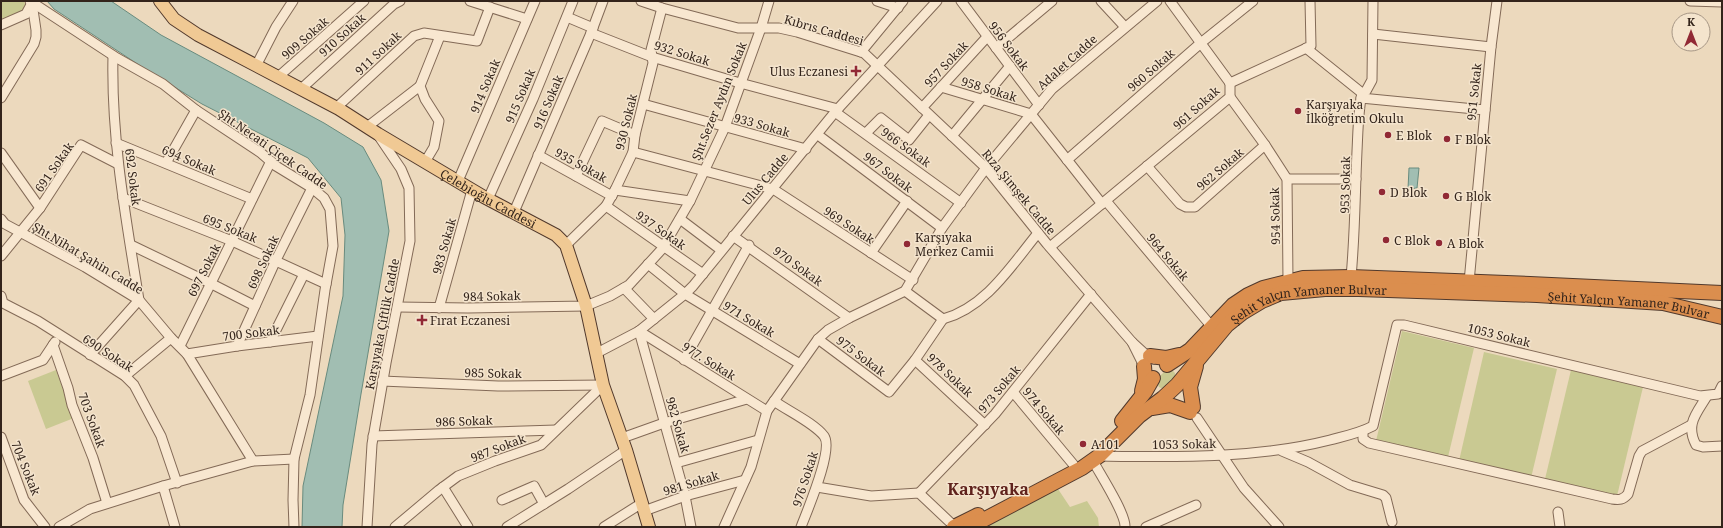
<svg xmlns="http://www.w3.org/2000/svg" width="1723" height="528" viewBox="0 0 1723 528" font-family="'Noto Serif',serif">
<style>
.green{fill:#c9c992}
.water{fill:#a1beb2;stroke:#698b7e}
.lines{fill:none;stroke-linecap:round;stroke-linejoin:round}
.minor-casing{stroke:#836a57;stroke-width:11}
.major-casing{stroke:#51392c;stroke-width:14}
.highway-casing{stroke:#51392c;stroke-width:16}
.minor{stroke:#f8e7d0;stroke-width:9}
.major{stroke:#f0c994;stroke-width:12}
.highway{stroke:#db8e4e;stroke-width:14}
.poi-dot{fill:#912935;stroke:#f4e4cd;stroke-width:1.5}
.labels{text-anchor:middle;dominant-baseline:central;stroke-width:3;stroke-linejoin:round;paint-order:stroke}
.street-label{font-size:12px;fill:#33241b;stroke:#f4e4cd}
.poi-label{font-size:12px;fill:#33241b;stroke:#f4e4cd;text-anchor:start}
.district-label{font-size:16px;font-weight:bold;fill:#5f221c;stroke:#f4e4cd}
</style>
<rect width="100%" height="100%" fill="#ecd9bd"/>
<g class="green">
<path d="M1,1H24L26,7L23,13L1,20Z"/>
<path d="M1402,331L1474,348L1448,457L1376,441Z"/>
<path d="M1484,352L1557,369L1531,478L1459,461Z"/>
<path d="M56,370L74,418L46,429L28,381Z"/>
<path d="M1172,370L1175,373V378L1163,389L1159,387L1157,383L1158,378L1165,371Z"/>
<path d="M1571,370L1643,387L1617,496L1545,479Z"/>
<path d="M1058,489L1070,507L1087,501L1098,518L1099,527H986Z"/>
</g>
<g class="water">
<path d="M47,1H111L161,35L324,123L363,147L381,180L389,231L361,394L343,505L342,527H302L303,486L343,296L345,235L341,198L308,158L202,104L142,67L54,9Z"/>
<path d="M1409,168H1419L1417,188L1408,189Z"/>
</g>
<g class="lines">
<g class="minor-casing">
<g id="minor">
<path d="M30,1L117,58L163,84L196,110L261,153L276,166L312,188L324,198L330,209L333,246L325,290L310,395L294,459L293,500L294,527"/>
<path d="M470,1L527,19"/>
<path d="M641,1L662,8L738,28H779L797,32L864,53L986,168L1047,244L1132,342"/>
<path d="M877,1L898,8"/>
<path d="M961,1L1039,105"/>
<path d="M1101,1L1125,27"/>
<path d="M1170,1L1230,83"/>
<path d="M1690,1L1722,2"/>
<path d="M567,17L593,28"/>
<path d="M1,25L26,14L32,3"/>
<path d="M591,33L652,57L740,83L838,109"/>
<path d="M1373,34L1491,47"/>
<path d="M996,48L1052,1"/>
<path d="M1306,48L1362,93"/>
<path d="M861,52L903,1"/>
<path d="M256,66L276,27L293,1"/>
<path d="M278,77L364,1"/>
<path d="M1230,83L1311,46L1310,1"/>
<path d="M941,87L1031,114L1102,204"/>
<path d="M301,89L394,4L400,1"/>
<path d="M1362,93L1366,91L1372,80L1373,1"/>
<path d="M1230,97L1265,145L1287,179L1288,281"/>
<path d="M1,98L34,44L36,37V30L32,3"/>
<path d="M1361,98L1485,110"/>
<path d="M643,104L806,149"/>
<path d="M337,107L414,36L424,33L477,41L490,7"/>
<path d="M922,108L987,37"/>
<path d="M835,112L961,203"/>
<path d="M367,127L420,86"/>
<path d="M866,133L881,118L909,140L929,115"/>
<path d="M818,135L942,228"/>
<path d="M952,136L1010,66"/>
<path d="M116,143L252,199"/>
<path d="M633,152L773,189L913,280"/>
<path d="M1,153L40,208"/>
<path d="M538,155L612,196"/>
<path d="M1067,160L1202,42L1253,1"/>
<path d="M425,162L434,147L439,121L425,99L420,86L440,36"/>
<path d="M166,163L196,110"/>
<path d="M1147,166L1180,204L1186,207H1195L1265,145"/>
<path d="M576,176L602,121L635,135"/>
<path d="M1287,179H1356"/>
<path d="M458,181L535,1"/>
<path d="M615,190L690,201"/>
<path d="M123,198L232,241L326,284"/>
<path d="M488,199L533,99L573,1"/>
<path d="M1106,201L1212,327"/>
<path d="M606,206L703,274"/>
<path d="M514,212L591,33L603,1"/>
<path d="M1,219L5,224L85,267L139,300L171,338L187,354L253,461"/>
<path d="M680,219L721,250"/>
<path d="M733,236L849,318"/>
<path d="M131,245L210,283L255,306"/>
<path d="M566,245L606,206L615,190L633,152L635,135L653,63L651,50L662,8"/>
<path d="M1050,247L1230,97V83"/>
<path d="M871,253L907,201"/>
<path d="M1,256L40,208L81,145L118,164"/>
<path d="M648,264L685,294L800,364"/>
<path d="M1351,277C1355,235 1355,194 1357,151C1358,132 1358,112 1362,93"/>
<path d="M1469,282L1491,47L1497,1"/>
<path d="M624,288L654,319"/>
<path d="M905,291L943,319C986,307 1011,266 1038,233"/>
<path d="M1,296L3,303L38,321L125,376L134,385L161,436L177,483"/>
<path d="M398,307L468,308L586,306L610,296L629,285L662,249L690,201L725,127L761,28L769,1"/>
<path d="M439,308L472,190"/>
<path d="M639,331L685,496L691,527"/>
<path d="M639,331L767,411"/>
<path d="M818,339L889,392L915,360L943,319"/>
<path d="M270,342L304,274"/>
<path d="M53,345L68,388L72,405L93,458L107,503"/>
<path d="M180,346L271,161"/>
<path d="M237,346L276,260L312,188"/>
<path d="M597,353L639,331L685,294L693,286L835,112L937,1"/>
<path d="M187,354L237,346L318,336"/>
<path d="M90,355L139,300C126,219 111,138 113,56"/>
<path d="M684,360L749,245"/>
<path d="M915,360L985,425"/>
<path d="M1146,370L1132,342L1144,353L1154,359"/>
<path d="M1,376L43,360L55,342"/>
<path d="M125,376L171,338"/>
<path d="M382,381L498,386L603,385"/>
<path d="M1013,392L1073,464"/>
<path d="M1707,396C1697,413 1685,424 1696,445L1703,447L1722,446"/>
<path d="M774,401C788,411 814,423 824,436C834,449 807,511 801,527"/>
<path d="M1197,418L1244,488L1279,527"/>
<path d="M1363,431V439L1369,443L1612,499C1619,500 1623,500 1628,494L1639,456L1642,451L1691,425"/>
<path d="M373,436L556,430"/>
<path d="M1,437L24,500L45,527"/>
<path d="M622,438L664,423L747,399"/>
<path d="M1282,451L1308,462L1350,485L1383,495L1386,498L1392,522"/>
<path d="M1099,456C1176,457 1255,459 1330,440C1345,436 1360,433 1373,426L1397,325H1404L1700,396L1718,394L1722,386"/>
<path d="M1093,461C1100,474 1126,514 1125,527"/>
<path d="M676,463L758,440"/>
<path d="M163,486L175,527"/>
<path d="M443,487L468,527"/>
<path d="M817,487L871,496L919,493L955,527"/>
<path d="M919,493L995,414L1091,294"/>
<path d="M502,500L534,486L544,504"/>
<path d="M644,511L685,496L745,480"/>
<path d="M1558,512L1560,527"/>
<path d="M59,527L90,509L163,486L253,461L294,459"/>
<path d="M367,527L372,444L386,363L410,241L409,188L401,169L378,135"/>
<path d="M395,527L439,490L458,476L495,461L541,445L603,385"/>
<path d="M507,527L568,489L626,450"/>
<path d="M604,527L642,503"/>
<path d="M724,527L751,467L767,411L818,339L828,330L849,318L905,291L942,228L986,168L1052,89L1157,1"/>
<path d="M1146,527L1196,505"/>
</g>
</g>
<g class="major-casing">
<g id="major">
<path id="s1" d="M160,1L174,19L198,35L339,109L378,134L484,197L556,235L566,245L586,306L603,385L626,450L649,527"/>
</g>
</g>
<g class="highway-casing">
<g id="highway">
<path d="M1150,356L1166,358L1179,355"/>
<path d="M1167,365L1190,350L1233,305L1248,295L1263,288L1303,278L1351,277L1530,284L1722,293"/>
<path d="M1142,391L1145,379L1144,366"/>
<path d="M1193,407L1190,387L1196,366"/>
<path d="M1152,408L1170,405L1190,412"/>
<path d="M1122,421L1145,392L1153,378"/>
<path d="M954,527L978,515"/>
<path id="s2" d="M970,527L1082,468L1099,456L1139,416L1163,398L1177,385L1227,325L1242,313L1262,301L1281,293L1325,289H1359L1537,295L1663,303L1722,317"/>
</g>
</g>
<use href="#minor" class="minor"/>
<use href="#major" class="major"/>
<use href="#highway" class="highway"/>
</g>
<g class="poi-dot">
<path d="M854 65h4v4h4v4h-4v4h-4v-4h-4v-4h4z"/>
<circle cx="1298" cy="111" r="4"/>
<circle cx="1388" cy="135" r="4"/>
<circle cx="1447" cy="139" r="4"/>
<circle cx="1382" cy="192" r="4"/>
<circle cx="1446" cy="196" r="4"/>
<circle cx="1386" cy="240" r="4"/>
<circle cx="1439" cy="243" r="4"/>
<circle cx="907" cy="244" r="4"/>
<path d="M420 314h4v4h4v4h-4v4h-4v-4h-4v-4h4z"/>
<circle cx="1083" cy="444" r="4"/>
</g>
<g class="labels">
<g class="street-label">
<text transform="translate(824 30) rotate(16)">Kıbrıs Caddesi</text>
<text transform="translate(342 35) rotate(-42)">910 Sokak</text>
<text transform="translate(305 38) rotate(-41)">909 Sokak</text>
<text transform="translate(1009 46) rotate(53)">956 Sokak</text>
<text transform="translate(378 53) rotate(-43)">911 Sokak</text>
<text transform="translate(682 53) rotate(17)">932 Sokak</text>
<text transform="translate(1067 62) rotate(-42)">Adalet Cadde</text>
<text transform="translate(946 64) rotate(-47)">957 Sokak</text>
<text transform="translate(1151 70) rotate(-41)">960 Sokak</text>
<text transform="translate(485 86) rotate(-67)">914 Sokak</text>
<text transform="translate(989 89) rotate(17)">958 Sokak</text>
<text transform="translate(1474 92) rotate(-84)">951 Sokak</text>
<text transform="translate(520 96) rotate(-67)">915 Sokak</text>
<text transform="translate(719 101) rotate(-68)">Şht.Sezer Aydın Sokak</text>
<text transform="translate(548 102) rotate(-67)">916 Sokak</text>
<text transform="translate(1196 108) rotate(-42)">961 Sokak</text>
<text transform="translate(626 122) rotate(-76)">930 Sokak</text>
<text transform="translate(762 125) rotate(16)">933 Sokak</text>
<text transform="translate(906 147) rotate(36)">966 Sokak</text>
<text transform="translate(273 149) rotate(35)">Şht.Necati Çiçek Cadde</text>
<text transform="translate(189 160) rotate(23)">694 Sokak</text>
<text transform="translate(581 165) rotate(29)">935 Sokak</text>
<text transform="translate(54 167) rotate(-55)">691 Sokak</text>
<text transform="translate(1220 169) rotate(-41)">962 Sokak</text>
<text transform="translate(888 172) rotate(37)">967 Sokak</text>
<text transform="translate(133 177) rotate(83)">692 Sokak</text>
<text transform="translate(765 179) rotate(-50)">Ulus Cadde</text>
<text transform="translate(1345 185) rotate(-89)">953 Sokak</text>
<text transform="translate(1019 192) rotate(50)">Rıza Şimşek Cadde</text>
<text stroke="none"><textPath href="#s1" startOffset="385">Çelebioğlu Caddesi</textPath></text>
<text transform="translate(1275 216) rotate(-91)">954 Sokak</text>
<text transform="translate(849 225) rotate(33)">969 Sokak</text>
<text transform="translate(230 228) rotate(22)">695 Sokak</text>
<text transform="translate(661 230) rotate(35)">937 Sokak</text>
<text transform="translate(444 246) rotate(-74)">983 Sokak</text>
<text transform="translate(1168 257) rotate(50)">964 Sokak</text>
<text transform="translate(88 258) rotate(31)">Şht.Nihat Şahin Cadde</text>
<text transform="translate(263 262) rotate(-65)">698 Sokak</text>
<text transform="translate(798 266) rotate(36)">970 Sokak</text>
<text transform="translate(204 270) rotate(-63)">697 Sokak</text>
<text transform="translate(492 296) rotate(-1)">984 Sokak</text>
<text stroke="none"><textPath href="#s2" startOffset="743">Şehit Yalçın Yamaner Bulvar</textPath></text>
<text stroke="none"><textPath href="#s2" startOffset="419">Şehit Yalçın Yamaner Bulvar</textPath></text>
<text transform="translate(749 319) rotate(31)">971 Sokak</text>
<text transform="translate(382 324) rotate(-79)">Karşıyaka Çiftlik Cadde</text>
<text transform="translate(251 333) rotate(-7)">700 Sokak</text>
<text transform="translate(1499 335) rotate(14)">1053 Sokak</text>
<text transform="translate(108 353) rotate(33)">690 Sokak</text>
<text transform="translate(861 356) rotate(37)">975 Sokak</text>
<text transform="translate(709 361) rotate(32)">977. Sokak</text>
<text transform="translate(493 373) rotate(1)">985 Sokak</text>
<text transform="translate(950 375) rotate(43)">978 Sokak</text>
<text transform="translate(999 389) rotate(-50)">973 Sokak</text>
<text transform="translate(1044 411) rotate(50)">974 Sokak</text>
<text transform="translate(92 420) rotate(70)">703 Sokak</text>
<text transform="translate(464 421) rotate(-2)">986 Sokak</text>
<text transform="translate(678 425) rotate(74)">982 Sokak</text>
<text transform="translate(1184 444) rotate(-1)">1053 Sokak</text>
<text transform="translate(498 448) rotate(-21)">987 Sokak</text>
<text transform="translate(26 468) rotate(68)">704 Sokak</text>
<text transform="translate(805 479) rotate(-72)">976 Sokak</text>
<text transform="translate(691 483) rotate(-17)">981 Sokak</text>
</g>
<g class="poi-label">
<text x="848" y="71" text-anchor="end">Ulus Eczanesi</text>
<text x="1306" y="104">Karşıyaka<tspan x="1306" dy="14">İlköğretim Okulu</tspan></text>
<text x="1396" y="135">E Blok</text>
<text x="1455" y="139">F Blok</text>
<text x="1390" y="192">D Blok</text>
<text x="1454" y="196">G Blok</text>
<text x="915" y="237">Karşıyaka<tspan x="915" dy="14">Merkez Camii</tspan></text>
<text x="1394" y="240">C Blok</text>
<text x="1447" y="243">A Blok</text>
<text x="430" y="320">Fırat Eczanesi</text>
<text x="1091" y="444">A101</text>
</g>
<g class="district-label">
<text x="988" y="489">Karşıyaka</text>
</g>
</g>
<rect width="1723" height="528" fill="none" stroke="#33241b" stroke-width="4"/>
<g transform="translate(1691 32)"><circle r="19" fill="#f4e4cd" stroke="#a79786"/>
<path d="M0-3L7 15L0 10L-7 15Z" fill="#912935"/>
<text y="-6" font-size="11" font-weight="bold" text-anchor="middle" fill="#33241b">K</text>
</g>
</svg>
